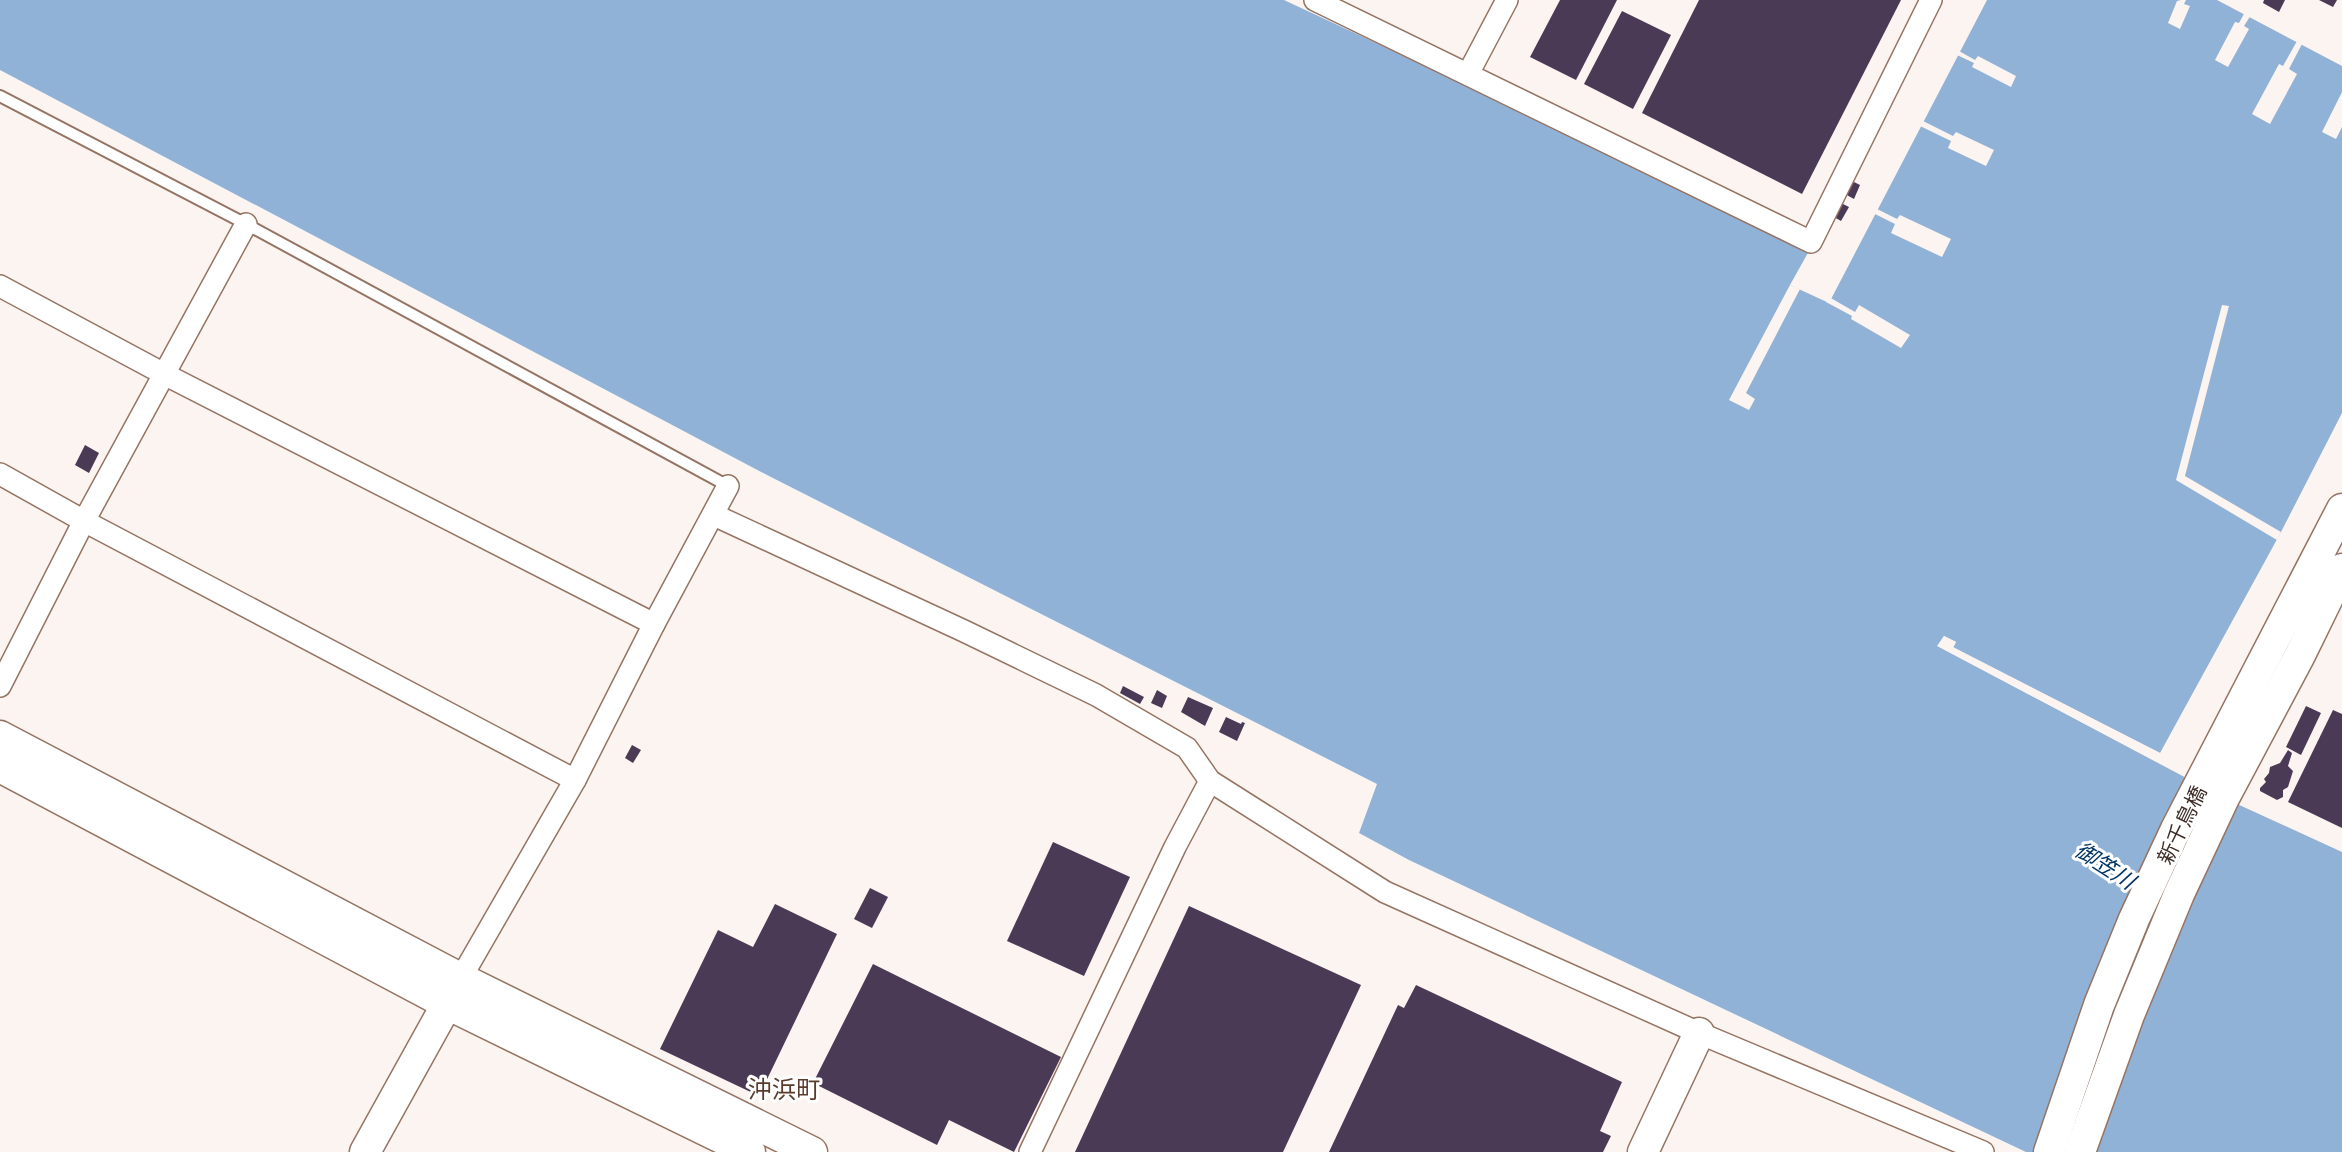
<svg xmlns="http://www.w3.org/2000/svg" width="2342" height="1152" viewBox="0 0 2342 1152" font-family="Literata,'Noto Sans JP',serif">
<style>
.water{fill:#91b2d7}
.pier{fill:#fcf4f0}
.building{fill:#4b3a55}
.lines{fill:none;stroke-linecap:round;stroke-linejoin:round}
.lane-casing{stroke:#957463;stroke-width:14}
.street-casing{stroke:#957463;stroke-width:24}
.secondary-casing{stroke:#957463;stroke-width:33}
.lane{stroke:#fff;stroke-width:10}
.street{stroke:#fff;stroke-width:21}
.secondary{stroke:#fff;stroke-width:30}
.labels{text-anchor:middle;dominant-baseline:central;stroke-width:6;stroke-linejoin:round;paint-order:stroke}
.street-label{font-size:21px;fill:#3d2e27;stroke:#fff}
.water-label{font-size:22px;font-style:italic;fill:#033665;stroke:#fff}
.quarter-label{font-size:24px;fill:#5a3c2d;stroke:#fff}
</style>
<rect width="100%" height="100%" fill="#fcf4f0"/>
<path class="water" d="M0,0H1284L1520,110L1809,251L1790,285L1829,303L1987,0H2217L2342,66V413L2281,532L2160,753L1953,647L1956,642L1944,636L1938,646L2224,798L2342,852V1152H2026L1409,860L1359,833L1377,784L767,475L0,70Z"/>
<g class="pier">
<path d="M2181,0H2186L2184,4L2190,6L2180,29L2168,23L2177,1Z"/>
<path d="M2245,12L2251,15L2244,26L2249,29L2228,67L2215,60L2235,22L2239,23Z"/>
<path d="M2297,41L2302,44L2289,69L2297,74L2270,124L2252,114L2279,64L2283,66Z"/>
<path d="M1959,51L1975,60L1978,56L2016,76L2011,87L1972,67L1974,63L1957,55Z"/>
<path d="M2342,92V127L2336,139L2322,132Z"/>
<path d="M1921,120L1953,136L1956,132L1994,150L1986,166L1948,148L1951,141L1918,125Z"/>
<path d="M1875,208L1897,219L1900,215L1951,239L1942,257L1891,233L1895,224L1873,213Z"/>
<path d="M1790,285L1800,289L1746,393L1755,399L1749,410L1729,400Z"/>
<path d="M1829,297L1855,312L1859,305L1910,335L1901,348L1851,319L1852,316L1826,302Z"/>
<path d="M2222,305L2229,306L2185,476L2281,532L2277,540L2176,480Z"/>
<path d="M1944,636L1956,642L1953,648L2160,753L2159,756L1952,650L1950,647L1952,643L1945,640L1942,645L2137,748L2158,759L2157,762L1937,646Z"/>
</g>
<g class="building">
<path d="M1560,0H1617L1576,80L1530,57Z"/>
<path d="M1699,0H1901L1802,194L1642,113Z"/>
<path d="M2264,0H2285L2279,12L2263,3Z"/>
<path d="M2319,0H2337L2333,7Z"/>
<path d="M1622,11L1671,35L1633,109L1584,84Z"/>
<path d="M1852,181L1860,185L1854,199L1845,194Z"/>
<path d="M1841,203L1849,207L1841,221L1834,217Z"/>
<path d="M85,445L99,453L89,473L75,465Z"/>
<path d="M1123,686L1144,697L1140,704L1120,693Z"/>
<path d="M1157,690L1167,696L1162,708L1151,703Z"/>
<path d="M1188,697L1213,708L1205,726L1181,712Z"/>
<path d="M2306,706L2321,713L2301,755L2286,747Z"/>
<path d="M2333,710L2342,714V828L2288,802Z"/>
<path d="M1226,717L1241,724L1242,722L1245,723L1237,741L1219,732Z"/>
<path d="M632,745L641,750L633,763L625,758Z"/>
<path d="M2288,750L2292,753L2288,766L2293,771L2288,787L2283,790V797L2277,800L2260,791V788L2266,782L2264,779L2269,773L2270,767L2280,763Z"/>
<path d="M1053,842L1130,877L1084,976L1007,941Z"/>
<path d="M870,888L888,897L872,928L854,919Z"/>
<path d="M775,904L837,934L759,1096L660,1049L718,930L753,947Z"/>
<path d="M1189,906L1361,985L1283,1152H1075Z"/>
<path d="M873,964L1061,1057L1014,1152L949,1120L937,1145L813,1083Z"/>
<path d="M1416,985L1622,1082L1600,1131L1611,1136L1603,1152H1329L1398,1005L1404,1008Z"/>
</g>
<g class="lines">
<g class="lane-casing">
<path id="lane" d="M0,96L246,224L728,486"/>
</g>
<g class="street-casing">
<g id="street">
<path d="M1315,0L1811,242L1931,0"/>
<path d="M1468,74L1507,0"/>
<path d="M0,286L164,374L654,624"/>
<path d="M0,474L84,521L575,780"/>
<path d="M714,515L964,631L1096,695L1187,748L1210,781L1385,892L1699,1033L1983,1152"/>
<path d="M0,686L84,521L246,224"/>
<path d="M454,990L575,780L654,624L728,486"/>
<path d="M1030,1152L1175,847L1210,781"/>
</g>
</g>
<g class="secondary-casing">
<g id="secondary">
<path d="M0,736L460,978L812,1152"/>
<path d="M0,767L447,1004L750,1152"/>
<path d="M365,1152L447,1004"/>
<path d="M1643,1152L1699,1033"/>
<path d="M2049,1152L2099,1005L2134,919L2176,829L2342,509"/>
<path d="M2080,1152L2129,1015L2179,894L2224,798L2300,655L2342,569"/>
</g>
</g>
<use href="#lane" class="lane"/>
<use href="#street" class="street"/>
<use href="#secondary" class="secondary"/>
</g>
<g class="labels">
<g class="street-label">
<text transform="translate(2180 824) rotate(-64)">新千鳥橋</text>
</g>
<g class="water-label">
<text transform="translate(2106 864) rotate(33)">御笠川</text>
</g>
<g class="quarter-label">
<text x="784" y="1087">沖浜町</text>
</g>
</g>
</svg>
